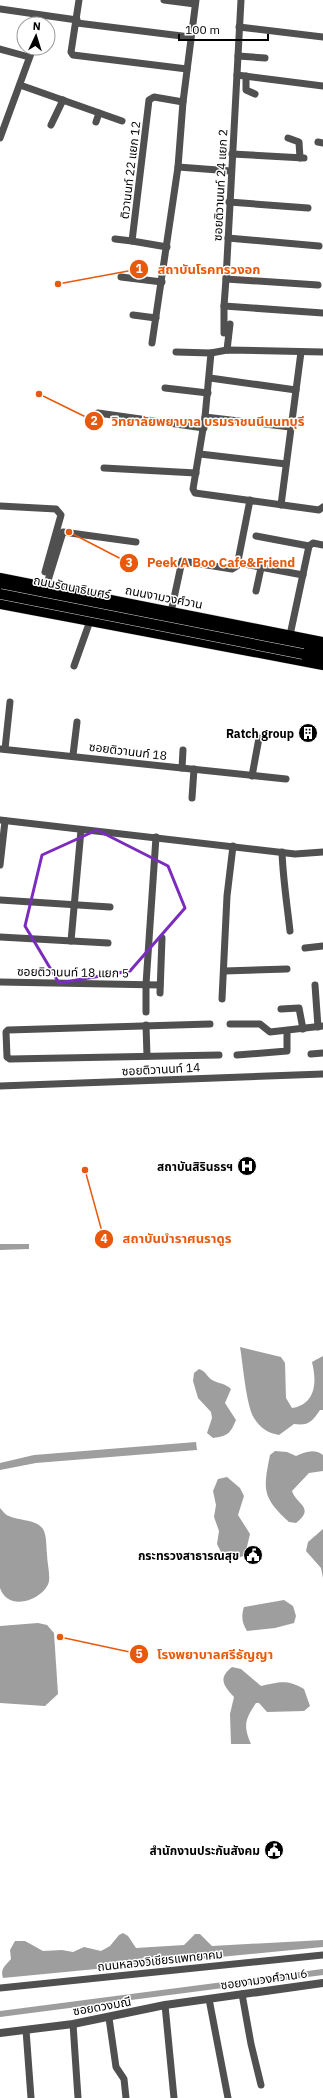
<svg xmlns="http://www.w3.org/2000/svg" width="323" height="2098" viewBox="0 0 323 2098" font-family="'IBM Plex Sans','Noto Sans Thai',sans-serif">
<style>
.water{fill:#9e9e9e}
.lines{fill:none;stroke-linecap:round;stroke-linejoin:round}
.canal{stroke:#9e9e9e;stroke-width:6}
.primary-casing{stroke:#dbdbdb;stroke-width:11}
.minor{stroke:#505050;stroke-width:7}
.tertiary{stroke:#505050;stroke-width:8}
.primary{stroke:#000;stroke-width:10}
.primary-bridge-casing{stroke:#dbdbdb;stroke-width:11;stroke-linecap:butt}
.primary-bridge{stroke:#000;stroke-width:10}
.marked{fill:none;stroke:#7b2cbf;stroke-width:3;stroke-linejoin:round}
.labels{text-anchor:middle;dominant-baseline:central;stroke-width:3;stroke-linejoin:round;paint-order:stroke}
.street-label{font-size:12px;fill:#000;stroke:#fff}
.poi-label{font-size:12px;font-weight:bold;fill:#000;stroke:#fff;text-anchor:end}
.leader{fill:none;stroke:#e8590c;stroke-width:1.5}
.callout-dot{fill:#e8590c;stroke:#fff;stroke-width:1.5}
.mark-label{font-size:12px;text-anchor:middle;font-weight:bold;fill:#fff}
.callout-label{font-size:13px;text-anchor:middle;font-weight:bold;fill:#e8590c;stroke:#fff;stroke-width:3;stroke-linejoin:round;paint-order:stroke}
</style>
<rect width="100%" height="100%" fill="#fff"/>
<g class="water">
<path d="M0,1244H29V1249L0,1250Z"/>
<path d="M240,1347L281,1357L285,1363L286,1398L292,1408C316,1404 317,1382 312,1362L323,1356V1410H320C312,1422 308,1426 294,1424L279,1435C268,1433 260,1428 254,1418C246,1405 243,1364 240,1347Z"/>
<path d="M199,1369C206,1371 207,1377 212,1380C219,1384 225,1383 231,1389L225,1403L236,1420C230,1434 228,1436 213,1438L207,1433L212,1418L211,1412L198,1398L193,1381L194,1373Z"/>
<path d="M196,1442L197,1450L36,1463L0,1470V1463L34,1455Z"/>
<path d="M275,1451L287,1452L296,1456C305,1452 314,1448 323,1455V1471L309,1473L292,1491C296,1504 316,1508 296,1523L289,1522C262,1497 263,1490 270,1455Z"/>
<path d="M227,1477L240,1488L244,1496L238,1515L250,1534L245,1555L236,1559L228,1558L221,1552L217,1544L219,1531L214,1517L216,1505L213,1491L218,1479Z"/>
<path d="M0,1508C3,1511 5,1515 9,1516C19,1521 36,1519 43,1529C47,1536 46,1546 47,1554C47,1562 50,1573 49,1581C46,1598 9,1614 0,1588Z"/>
<path d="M323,1529V1578L321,1568L306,1551L308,1542Z"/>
<path d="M284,1600L293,1606L296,1616L294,1623L275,1628L247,1631C242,1623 241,1616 244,1607Z"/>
<path d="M38,1623L47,1625L54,1633L58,1694L45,1706L0,1703V1626Z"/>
<path d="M232,1667L241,1669L261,1686C279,1682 287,1679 304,1689L310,1706L304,1711L267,1712L259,1703H256C245,1720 243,1725 251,1744H231L230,1714L234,1697C223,1685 218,1678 232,1667Z"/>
<path d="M123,1933L128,1936L136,1948L184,1945L195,1934H200L212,1946L323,1940V1947L3,1978C0,1969 5,1966 11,1959L10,1950L15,1941H25L43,1951L62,1950L73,1952L84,1947L101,1951L110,1946L119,1935Z"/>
</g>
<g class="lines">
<path class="canal" d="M0,2014L323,1972"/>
<g class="primary-casing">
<g id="primary">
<path d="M0,578L323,642"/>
<path d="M0,586L323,650"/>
<path d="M0,604L323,665"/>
<path d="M303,654L323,658"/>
</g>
</g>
<g class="minor">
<path d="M79,0L71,52L73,55L187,69"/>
<path d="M164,0L195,4"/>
<path d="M241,0L226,279L318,285"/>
<path d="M0,9L77,20"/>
<path d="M77,23L190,37"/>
<path d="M239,27L323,37"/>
<path d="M0,49L29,57"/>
<path d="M238,56L265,58"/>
<path d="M237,75L323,86"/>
<path d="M246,76V90L255,94"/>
<path d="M20,85L122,121"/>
<path d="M96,122L99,113"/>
<path d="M51,125L63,100"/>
<path d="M0,138L33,48"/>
<path d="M288,138L299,142L300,158"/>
<path d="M318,142L323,143"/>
<path d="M232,154L304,158"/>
<path d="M178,167L231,171"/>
<path d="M229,202L308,208"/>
<path d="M228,238L319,246"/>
<path d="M115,239L132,241"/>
<path d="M167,247L132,241L149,100L154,97L183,102"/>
<path d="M121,277L162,282"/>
<path d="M226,279L224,306L323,313"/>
<path d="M133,315L156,318"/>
<path d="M224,333V306"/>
<path d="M152,343L178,167L183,102L196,0"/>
<path d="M227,350L230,324"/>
<path d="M176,352L211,353L227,350L323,352"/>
<path d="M211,353L205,417L193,489L195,493L319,510L323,507"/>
<path d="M210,378L296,390"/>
<path d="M165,388L208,393"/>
<path d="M98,413L204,428"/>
<path d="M205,417L290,427"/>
<path d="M200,454L286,464"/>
<path d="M104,468L196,473"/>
<path d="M281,505L301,352"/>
<path d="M0,506L56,509L61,515L45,572"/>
<path d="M256,536L309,546"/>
<path d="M249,565L303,575"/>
<path d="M46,587L63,532L136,542"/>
<path d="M256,591L261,568"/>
<path d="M171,612L182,561L232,569L237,566L250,500"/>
<path d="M290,635L309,546L313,543L323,545"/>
<path d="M74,666L90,621"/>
<path d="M0,749L286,779"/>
<path d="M5,749L10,702"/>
<path d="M73,755L77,722"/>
<path d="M182,768L183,750"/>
<path d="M252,776L259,738"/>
<path d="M192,798L194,769"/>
<path d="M0,820L295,854L323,852"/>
<path d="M282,852C283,879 287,904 290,931"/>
<path d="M0,865L5,821"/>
<path d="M0,900L110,907"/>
<path d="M0,937L108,943"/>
<path d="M71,941L81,830"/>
<path d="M305,948L323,946"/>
<path d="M224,971L287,969"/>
<path d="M0,982L160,985"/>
<path d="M315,985L318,1027"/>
<path d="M160,993L162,938"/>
<path d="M222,999L227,896L233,846"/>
<path d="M281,1009L299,1008L303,1029"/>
<path d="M146,1012V984L156,837"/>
<path d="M210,1024L8,1030L6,1032L7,1057L10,1059L219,1055"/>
<path d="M230,1024H260L270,1032L323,1026"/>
<path d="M146,1025L147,1056"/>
<path d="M311,1054L323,1053"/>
<path d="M237,1055L287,1051V1031"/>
<path d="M0,1086L323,1074"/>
<path d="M0,1988L323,1955"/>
<path d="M242,1994L251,2044L261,2085"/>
<path d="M209,1999L228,2098"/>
<path d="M165,2005L174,2098"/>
<path d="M109,2018L116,2067L124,2079L126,2098"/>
<path d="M73,2024L78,2098"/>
<path d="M26,2030L31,2098"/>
</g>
<path class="tertiary" d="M0,2033L73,2024L165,2005L323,1983"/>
<use href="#primary" class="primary"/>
<g class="primary-bridge-casing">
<path id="primary-bridge" d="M0,594L303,654"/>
</g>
<use href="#primary-bridge" class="primary-bridge"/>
</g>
<path class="marked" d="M97,830L168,866L185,908L130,971L59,983L25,926L42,855Z"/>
<defs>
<g id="building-disc" transform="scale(1)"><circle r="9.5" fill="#000" stroke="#fff"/><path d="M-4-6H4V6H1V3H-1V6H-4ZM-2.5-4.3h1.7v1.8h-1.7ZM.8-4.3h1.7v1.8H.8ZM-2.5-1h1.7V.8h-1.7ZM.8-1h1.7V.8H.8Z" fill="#fff"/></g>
<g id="hospital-disc" transform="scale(1)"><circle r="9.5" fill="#000" stroke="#fff"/><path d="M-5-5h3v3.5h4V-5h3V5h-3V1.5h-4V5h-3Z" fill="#fff"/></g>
<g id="civic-disc" transform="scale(1)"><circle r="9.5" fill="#000" stroke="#fff"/><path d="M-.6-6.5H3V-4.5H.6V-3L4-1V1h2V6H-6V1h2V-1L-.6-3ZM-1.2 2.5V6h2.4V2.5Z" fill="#fff"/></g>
</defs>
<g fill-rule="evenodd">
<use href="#building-disc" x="308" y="733"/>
<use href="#hospital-disc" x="247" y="1166"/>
<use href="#civic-disc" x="253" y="1555"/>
<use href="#civic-disc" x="274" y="1850"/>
</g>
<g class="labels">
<g class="street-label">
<text transform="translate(130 170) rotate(-83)">ติวานนท์ 22 แยก 12</text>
<text transform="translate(220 185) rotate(-87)">ซอยติวานนท์ 24 แยก 2</text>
<text transform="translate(72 587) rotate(11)">ถนนรัตนาธิเบศร์</text>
<text transform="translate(164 597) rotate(11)">ถนนงามวงศ์วาน</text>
<text transform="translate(128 751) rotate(7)">ซอยติวานนท์ 18</text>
<text transform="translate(73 972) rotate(1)">ซอยติวานนท์ 18 แยก 5</text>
<text transform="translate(161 1069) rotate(-3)">ซอยติวานนท์ 14</text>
<text transform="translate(160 1960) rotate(-6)">ถนนหลวงวิเชียรแพทยาคม</text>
<text transform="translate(264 1979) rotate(-8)">ซอยงามวงศ์วาน 6</text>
<text transform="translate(102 2006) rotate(-10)">ซอยดวงมณี</text>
</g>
<g class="poi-label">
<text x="294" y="733">Ratch group</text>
<text x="233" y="1166">สถาบันสิรินธรฯ</text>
<text x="239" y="1555">กระทรวงสาธารณสุข</text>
<text x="260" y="1850">สำนักงานประกันสังคม</text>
</g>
</g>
<path class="leader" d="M58 284L139 269M39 394L94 421M69 532L129 563M85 1170L104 1239M60 1637L139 1654"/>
<g class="callout-dot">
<circle cx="58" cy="284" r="4"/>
<circle cx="39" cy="394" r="4"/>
<circle cx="69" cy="532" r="4"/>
<circle cx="85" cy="1170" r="4"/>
<circle cx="60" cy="1637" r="4"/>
<circle cx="139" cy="269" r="10"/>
<circle cx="94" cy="421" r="10"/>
<circle cx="129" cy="563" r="10"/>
<circle cx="104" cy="1239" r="10"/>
<circle cx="139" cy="1654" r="10"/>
</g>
<g class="mark-label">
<text x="139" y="273">1</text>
<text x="94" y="425">2</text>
<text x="129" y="567">3</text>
<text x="104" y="1243">4</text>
<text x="139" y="1658">5</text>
</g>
<g class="callout-label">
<text x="209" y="274">สถาบันโรคทรวงอก</text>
<text x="208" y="426">วิทยาลัยพยาบาล บรมราชนนีนนทบุรี</text>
<text x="221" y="567">Peek A Boo Cafe&amp;Friend</text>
<text x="177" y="1243">สถาบันบำราศนราดูร</text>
<text x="215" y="1659">โรงพยาบาลศรีธัญญา</text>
</g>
<g transform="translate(36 36) rotate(4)"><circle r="19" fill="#ffffff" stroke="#999999"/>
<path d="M0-3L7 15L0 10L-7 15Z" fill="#000000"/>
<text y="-6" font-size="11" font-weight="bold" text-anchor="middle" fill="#000000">N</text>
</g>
<path d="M179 34v6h89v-6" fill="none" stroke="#000000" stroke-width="2"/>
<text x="185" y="34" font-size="12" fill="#000000" stroke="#ffffff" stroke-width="3" paint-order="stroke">100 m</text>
</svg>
